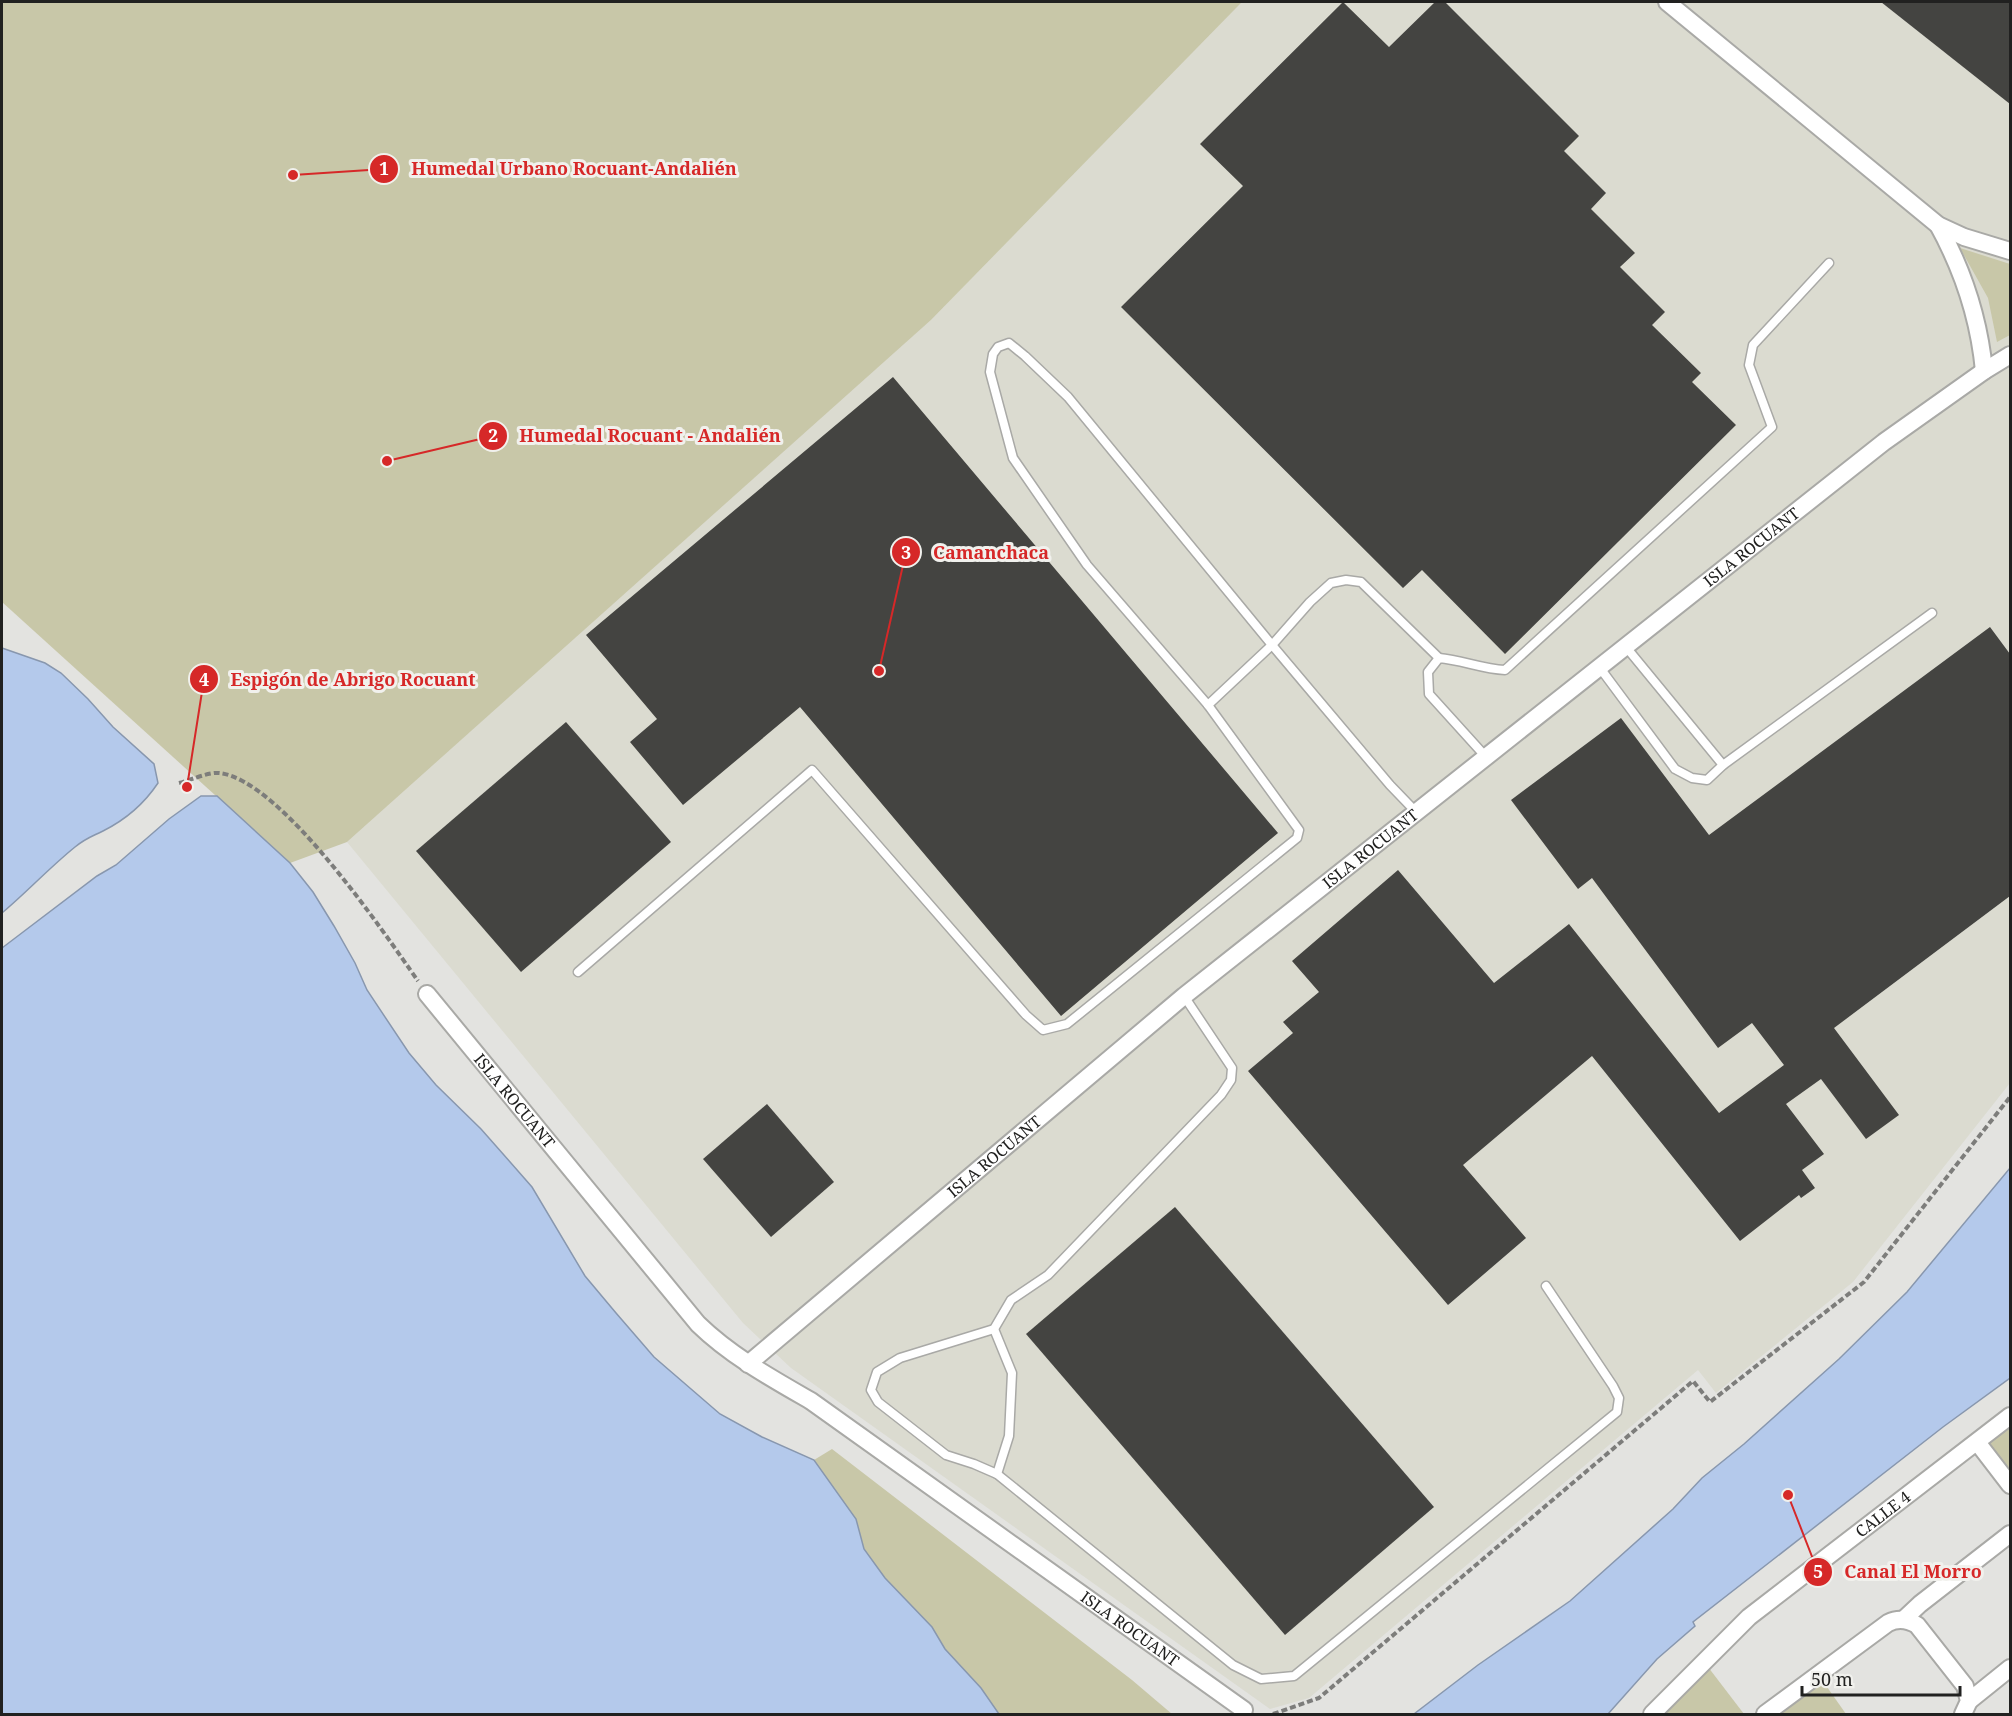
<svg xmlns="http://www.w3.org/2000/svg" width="2012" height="1716" viewBox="0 0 2012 1716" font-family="'Noto Serif',serif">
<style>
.built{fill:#dbdbd0}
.green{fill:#c8c7a8}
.water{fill:#b4c9eb;stroke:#8897ae;stroke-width:1.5}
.building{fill:#444441}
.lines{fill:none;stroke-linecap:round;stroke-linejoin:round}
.service-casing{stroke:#a9a9a6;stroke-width:11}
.minor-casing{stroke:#a9a9a6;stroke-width:20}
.path{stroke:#7d7d7b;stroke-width:4;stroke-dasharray:6 3;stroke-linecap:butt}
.service{stroke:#fff;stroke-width:8}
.minor{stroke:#fff;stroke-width:16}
.labels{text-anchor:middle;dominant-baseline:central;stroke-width:6;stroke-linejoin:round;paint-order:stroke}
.street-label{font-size:16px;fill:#212120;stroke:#f1f1ed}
.leader{fill:none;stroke:#d62828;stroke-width:2}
.callout-dot{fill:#d62828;stroke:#f1f1ed;stroke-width:2}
.mark-label{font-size:18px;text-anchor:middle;font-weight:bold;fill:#fff}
.callout-label{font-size:18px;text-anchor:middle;font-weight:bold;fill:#d62828;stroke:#f1f1ed;stroke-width:6;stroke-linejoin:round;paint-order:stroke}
</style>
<rect width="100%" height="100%" fill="#e3e3e0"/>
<path class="built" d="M1242,2H2010V1083L1853,1282L1716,1393L1698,1370L1309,1698L1270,1709L791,1368L743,1323L347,842L931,320Z"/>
<g class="green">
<path d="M2,2H1242L931,320L347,842L290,863L2,602Z"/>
<path d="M1960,248L2010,264V335L1997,342L1988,298Z"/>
<path d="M720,1414L762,1437L814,1460L832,1449L1132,1680L1172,1714H821Z"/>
<path d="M2010,1421V1479L1982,1443Z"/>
<path d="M1705,1663L1744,1714H1654Z"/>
<path d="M1820,1677L1846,1714H1770Z"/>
</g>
<g class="water">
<path d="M2,648L45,663L61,673L88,699L113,727L154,764L158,783C144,804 125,820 103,831C91,837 86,838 75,847C49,868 27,892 2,913Z"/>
<path d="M201,796H217L290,863L313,892L334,926L355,963L367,990L409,1053L436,1085L481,1129L532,1187L585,1276L616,1313L654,1357L720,1414L762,1437L814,1460L856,1519L864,1549L885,1578L932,1627L945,1649L981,1688L999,1714H2V948L97,876L116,865L169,819Z"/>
<path d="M2010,1168V1378L1943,1427L1693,1622L1695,1626L1657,1659L1608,1714H1414L1478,1665L1570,1601L1673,1509L1702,1478L1744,1444L1839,1359L1907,1292Z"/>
</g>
<g class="building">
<path d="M1343,2L1389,47L1435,2H1445L1579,136L1564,151L1606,193L1591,209L1635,253L1620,267L1665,312L1652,325L1701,373L1692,382L1736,425L1505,654L1422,570L1403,588L1121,307L1243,186L1200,144Z"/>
<path d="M1881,2H2010V104Z"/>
<path d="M893,377L1278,833L1061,1016L800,707L683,805L630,742L657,719L586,635Z"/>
<path d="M1990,627L2010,654V896L1834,1028L1899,1115L1866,1139L1821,1079L1786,1104L1824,1154L1802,1170L1815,1188L1801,1198L1799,1195L1740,1241L1592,1056L1463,1165L1526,1238L1448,1305L1248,1071L1293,1033L1283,1022L1319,992L1292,961L1398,870L1494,983L1569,924L1719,1113L1784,1065L1752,1023L1718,1048L1592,878L1578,889L1511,800L1621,718L1709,835Z"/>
<path d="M566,722L671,842L521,972L416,851Z"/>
<path d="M767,1104L834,1182L771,1237L703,1159Z"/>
<path d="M1175,1207L1434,1507L1285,1635L1026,1334Z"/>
</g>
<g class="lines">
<g class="service-casing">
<g id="service">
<path d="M1626,647L1723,765"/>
<path d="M1600,668L1675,769L1692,778L1707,780L1723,765L1932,613"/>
<path d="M1208,705L1272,645L1310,602L1331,583L1346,580L1361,582L1439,658"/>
<path d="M1486,757L1429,694L1428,672L1439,658C1462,660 1482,669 1505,670L1772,427L1749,365L1753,345L1829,263"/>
<path d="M578,972L812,770L1026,1015L1043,1030L1067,1024L1297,838L1299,830L1208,705L1087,565L1013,458L990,372L993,354L998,347L1009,343L1025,356L1068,397L1272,645L1390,785L1417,813"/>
<path d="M1184,996L1232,1068L1231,1080L1221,1095L1048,1275L1011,1300L994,1329L900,1358L877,1372L871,1390L878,1402L946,1455L974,1464L997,1474L1233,1665L1261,1679L1294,1676L1617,1412L1619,1398L1613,1386L1546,1286"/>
<path d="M994,1329L1012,1373L1009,1436L997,1474"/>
</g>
</g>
<g class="minor-casing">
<g id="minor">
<path d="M1667,2L1938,225L1964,237L2010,251"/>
<path d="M1938,225C1964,272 1979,318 1984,371"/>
<path id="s1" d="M427,994L698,1324C731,1356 771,1378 811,1401L1244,1710"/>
<path id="s2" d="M748,1364L1184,996L1884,442L1984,371L2010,355"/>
<path d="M1977,1442L2010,1485"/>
<path d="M1904,1619L1920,1604L2010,1534"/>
<path d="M1969,1701L2010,1668"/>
<path id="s3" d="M1652,1714L1749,1617L2010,1416"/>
<path d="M1765,1714L1888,1623C1898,1618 1907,1619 1917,1625L1965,1686L1969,1701L1963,1714"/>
</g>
</g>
<g class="path">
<path d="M179,783C191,780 208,772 219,773C280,779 383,931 418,981"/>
<path d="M1273,1714L1319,1698L1693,1381L1710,1402L1864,1282L2010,1097"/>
</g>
<use href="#service" class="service"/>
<use href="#minor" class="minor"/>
</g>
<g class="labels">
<g class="street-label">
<text stroke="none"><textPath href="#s2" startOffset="1294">ISLA ROCUANT</textPath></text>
<text stroke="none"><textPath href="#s2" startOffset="808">ISLA ROCUANT</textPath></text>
<text stroke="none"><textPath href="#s1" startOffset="138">ISLA ROCUANT</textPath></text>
<text stroke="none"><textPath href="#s2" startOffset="322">ISLA ROCUANT</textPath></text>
<text stroke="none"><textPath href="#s3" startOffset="306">CALLE 4</textPath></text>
<text stroke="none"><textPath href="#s1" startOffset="956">ISLA ROCUANT</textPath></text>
</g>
</g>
<path class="leader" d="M293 175L384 169M387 461L493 436M879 671L906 552M187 787L204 679M1788 1495L1818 1572"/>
<g class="callout-dot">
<circle cx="293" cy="175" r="6"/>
<circle cx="387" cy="461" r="6"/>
<circle cx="879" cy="671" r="6"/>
<circle cx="187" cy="787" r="6"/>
<circle cx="1788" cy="1495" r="6"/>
<circle cx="384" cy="169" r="15"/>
<circle cx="493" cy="436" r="15"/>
<circle cx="906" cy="552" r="15"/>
<circle cx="204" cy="679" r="15"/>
<circle cx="1818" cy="1572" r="15"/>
</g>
<g class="mark-label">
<text x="384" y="175">1</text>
<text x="493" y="442">2</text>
<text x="906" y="559">3</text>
<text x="204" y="686">4</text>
<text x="1818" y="1578">5</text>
</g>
<g class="callout-label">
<text x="574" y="175">Humedal Urbano Rocuant-Andalién</text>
<text x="650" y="442">Humedal Rocuant - Andalién</text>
<text x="991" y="559">Camanchaca</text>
<text x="353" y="686">Espigón de Abrigo Rocuant</text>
<text x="1913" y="1578">Canal El Morro</text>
</g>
<rect width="2012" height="1716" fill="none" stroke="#212120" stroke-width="6"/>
<path d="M1802 1686v9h158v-9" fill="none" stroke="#212120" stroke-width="3"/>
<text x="1811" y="1686" font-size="18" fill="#212120" stroke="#f1f1ed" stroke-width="4.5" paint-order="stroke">50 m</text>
</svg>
